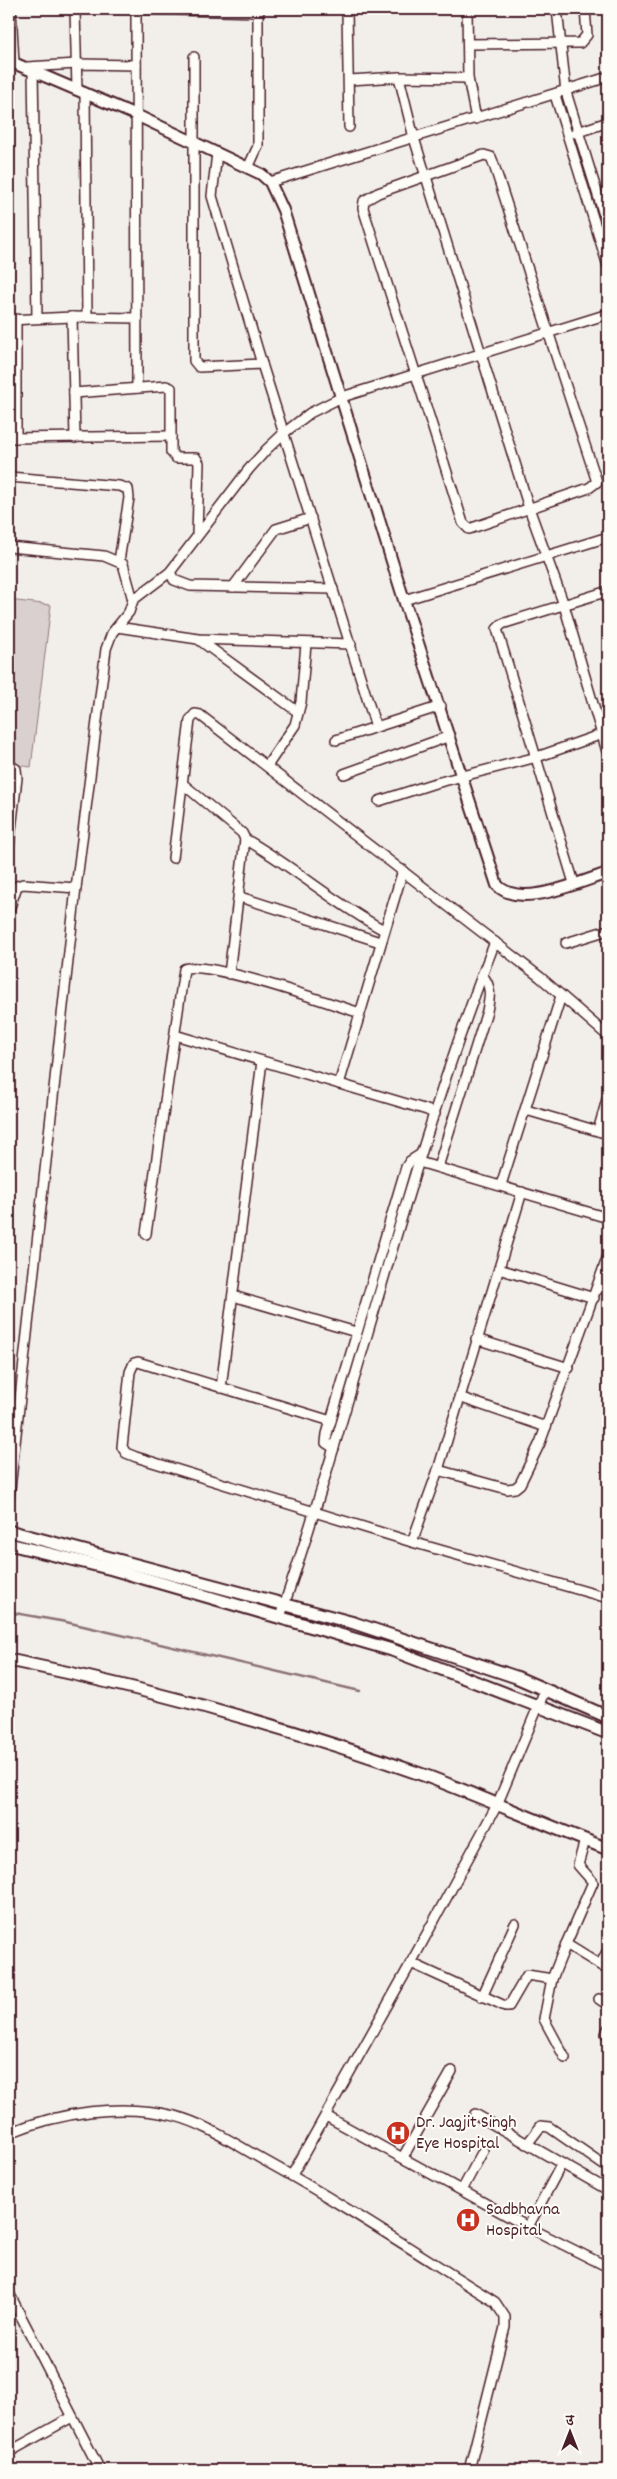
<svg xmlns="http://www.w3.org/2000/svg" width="617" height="2479" viewBox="0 0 617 2479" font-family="Dekko,'Playpen Sans Deva',sans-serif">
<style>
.green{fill:#d9d0cf;stroke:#92787d}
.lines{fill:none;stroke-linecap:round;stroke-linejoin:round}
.stream{stroke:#8b6f75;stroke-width:2.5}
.minor-casing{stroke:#4a1f2b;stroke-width:12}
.tertiary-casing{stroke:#4a1f2b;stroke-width:14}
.secondary-casing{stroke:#4a1f2b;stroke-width:15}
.minor{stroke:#fdfcf7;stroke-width:9}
.tertiary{stroke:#fdfcf7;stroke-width:10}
.secondary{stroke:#fdfcf7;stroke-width:11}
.labels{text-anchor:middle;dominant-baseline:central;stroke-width:4;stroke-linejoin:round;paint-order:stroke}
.poi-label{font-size:18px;fill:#4a1f2b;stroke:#fdfcf7;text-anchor:start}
</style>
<rect width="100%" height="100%" fill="#f2efeb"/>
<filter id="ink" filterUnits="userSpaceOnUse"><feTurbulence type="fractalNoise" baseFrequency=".02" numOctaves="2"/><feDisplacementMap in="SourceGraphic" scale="10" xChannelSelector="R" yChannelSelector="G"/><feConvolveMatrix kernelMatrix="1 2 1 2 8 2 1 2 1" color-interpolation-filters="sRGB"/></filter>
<g filter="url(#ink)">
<path class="green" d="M9,600L51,605L31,767L9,764Z"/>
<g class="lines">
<path class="stream" d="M9,1612L66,1622L360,1691"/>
<g class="minor-casing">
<g id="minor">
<path d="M11,9L14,63"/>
<path d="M75,9L77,90"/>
<path d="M136,9L137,388"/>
<path d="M136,9L259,12"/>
<path d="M347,9L349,127"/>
<path d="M467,9L468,78L476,119"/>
<path d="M557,9L566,92L608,228"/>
<path d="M468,44L580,43L587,35L585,9"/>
<path d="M194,57V361L199,367L262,364"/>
<path d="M27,67L77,64L136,65"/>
<path d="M33,70L37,318"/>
<path d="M399,77L414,138L529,508L564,605L608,755"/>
<path d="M349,80L399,77L468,78"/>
<path d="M85,93L87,317"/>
<path d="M555,95L608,266"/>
<path d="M575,133L608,122"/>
<path d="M217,153L212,196L262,364L376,727"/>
<path d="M484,155L491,157L493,162L597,482L589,488L469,529L463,523L363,208L364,201L378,193Z"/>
<path d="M248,168L258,146V9"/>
<path d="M270,182L608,77"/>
<path d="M72,317L75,438"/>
<path d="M9,320L72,317L138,318"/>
<path d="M74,393L166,386L171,388V452L176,458H196L199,463L197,536"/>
<path d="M9,438L171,436"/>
<path d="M16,438V319"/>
<path d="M9,477L119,486L128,489L129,498L119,561"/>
<path d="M9,547L104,556L123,564L133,600L129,612L112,633L106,649L76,888L9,1498"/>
<path d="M170,572L174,580L190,586L333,589"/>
<path d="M233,587L276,529L311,518"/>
<path d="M133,600L170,572L249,469L267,449L284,433L310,413L342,397L608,314"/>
<path d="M404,600L608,537"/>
<path d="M117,627L198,639L351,644"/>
<path d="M198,639L298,712"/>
<path d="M336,740L441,706"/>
<path d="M9,765L16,769L17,778L9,847"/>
<path d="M267,766L295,725L301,702L306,644"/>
<path d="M344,774L450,736"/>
<path d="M183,784L242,833L245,839L229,974"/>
<path d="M379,801L432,784L537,757L608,732"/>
<path d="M245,839C293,866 335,904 384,930"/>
<path d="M173,858L190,720L195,714L200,715L540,977L608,1036"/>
<path d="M574,883L497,629L502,624L608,591"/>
<path d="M240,897L380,942"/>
<path d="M9,910L17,886L23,884L76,888"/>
<path d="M566,943L608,930"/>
<path d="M175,1035L427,1110L435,1114"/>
<path d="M339,1084L403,870"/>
<path d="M526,1110L608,1134"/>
<path d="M598,1131L608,1096"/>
<path d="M419,1162L608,1218"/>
<path d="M438,1167L487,1011C490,997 492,986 482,975"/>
<path d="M501,1185L561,996"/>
<path d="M146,1234L184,969C205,959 331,1004 360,1013"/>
<path d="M499,1269L594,1298"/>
<path d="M598,1287L608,1291"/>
<path d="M233,1296L356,1332"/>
<path d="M476,1339L569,1368"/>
<path d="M221,1388L262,1061"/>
<path d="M459,1397L546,1427"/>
<path d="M331,1421L138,1362L134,1363L130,1372L122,1447L126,1453L136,1457L412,1542L608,1598"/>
<path d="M334,1448L326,1443L327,1434L406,1167L410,1161L421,1154"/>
<path d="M438,1470L507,1489L515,1488L520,1484L540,1443L608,1256"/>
<path d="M412,1542L438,1470L522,1192"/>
<path d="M280,1617C357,1393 408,1162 495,942"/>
<path d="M585,1840L578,1865L593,1882L566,1944L600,1965"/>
<path d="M608,1950L600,1965L608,1970"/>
<path d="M411,1963L505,2006H509L527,1975L552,1979"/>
<path d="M482,1997L515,1924"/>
<path d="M599,1999L608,2005"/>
<path d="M606,2034L608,2029"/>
<path d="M565,2058L544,2019L552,1979L566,1944"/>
<path d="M475,2114L608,2190"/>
<path d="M326,2116L528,2227L608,2267"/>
<path d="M9,2133C60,2112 121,2103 175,2116C206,2124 233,2143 260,2158C340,2202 417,2253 495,2302L505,2317V2327L469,2470"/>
<path d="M527,2144L541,2126L549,2127L608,2168"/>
<path d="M403,2157L452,2071"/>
<path d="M292,2175L411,1963L497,1805L545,1690"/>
<path d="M462,2190L483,2151"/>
<path d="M528,2227L561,2165"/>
<path d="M9,2293L100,2470"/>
<path d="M9,2452L72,2417"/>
<path d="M9,2465L12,2470"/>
</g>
</g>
<g class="tertiary-casing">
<path id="tertiary" d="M9,61L136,115L261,174L270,182L283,210L404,600L497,885C520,910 581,881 608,873"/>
</g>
<g class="secondary-casing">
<g id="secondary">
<path d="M9,1531L354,1623L516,1677L608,1717"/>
<path d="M9,1544L112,1569L392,1650L608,1733"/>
<path d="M9,1660C151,1689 292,1728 429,1777C489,1800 548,1826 608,1849"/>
</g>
</g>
<use href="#minor" class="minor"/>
<use href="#tertiary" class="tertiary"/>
<use href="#secondary" class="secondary"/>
</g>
</g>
<defs>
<g id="hospital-disc" transform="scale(1.25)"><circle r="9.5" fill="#c8321e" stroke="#fdfcf7"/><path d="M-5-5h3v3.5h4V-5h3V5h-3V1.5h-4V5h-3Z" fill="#fff"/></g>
</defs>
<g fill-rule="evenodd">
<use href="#hospital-disc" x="398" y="2133"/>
<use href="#hospital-disc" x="468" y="2220"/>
</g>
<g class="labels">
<g class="poi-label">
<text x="416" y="2123">Dr. Jagjit Singh<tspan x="416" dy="21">Eye Hospital</tspan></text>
<text x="486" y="2210">Sadbhavna<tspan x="486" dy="21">Hospital</tspan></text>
</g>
</g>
<rect width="617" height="2479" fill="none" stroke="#fdfcf7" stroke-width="30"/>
<rect x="15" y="15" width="587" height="2449" fill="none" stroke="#4a1f2b" stroke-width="2" filter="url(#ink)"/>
<g transform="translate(570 2432)" stroke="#fdfcf7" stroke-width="4" paint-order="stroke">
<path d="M0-4L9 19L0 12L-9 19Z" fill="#4a1f2b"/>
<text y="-8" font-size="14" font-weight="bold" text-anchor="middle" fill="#4a1f2b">उ</text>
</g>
</svg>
